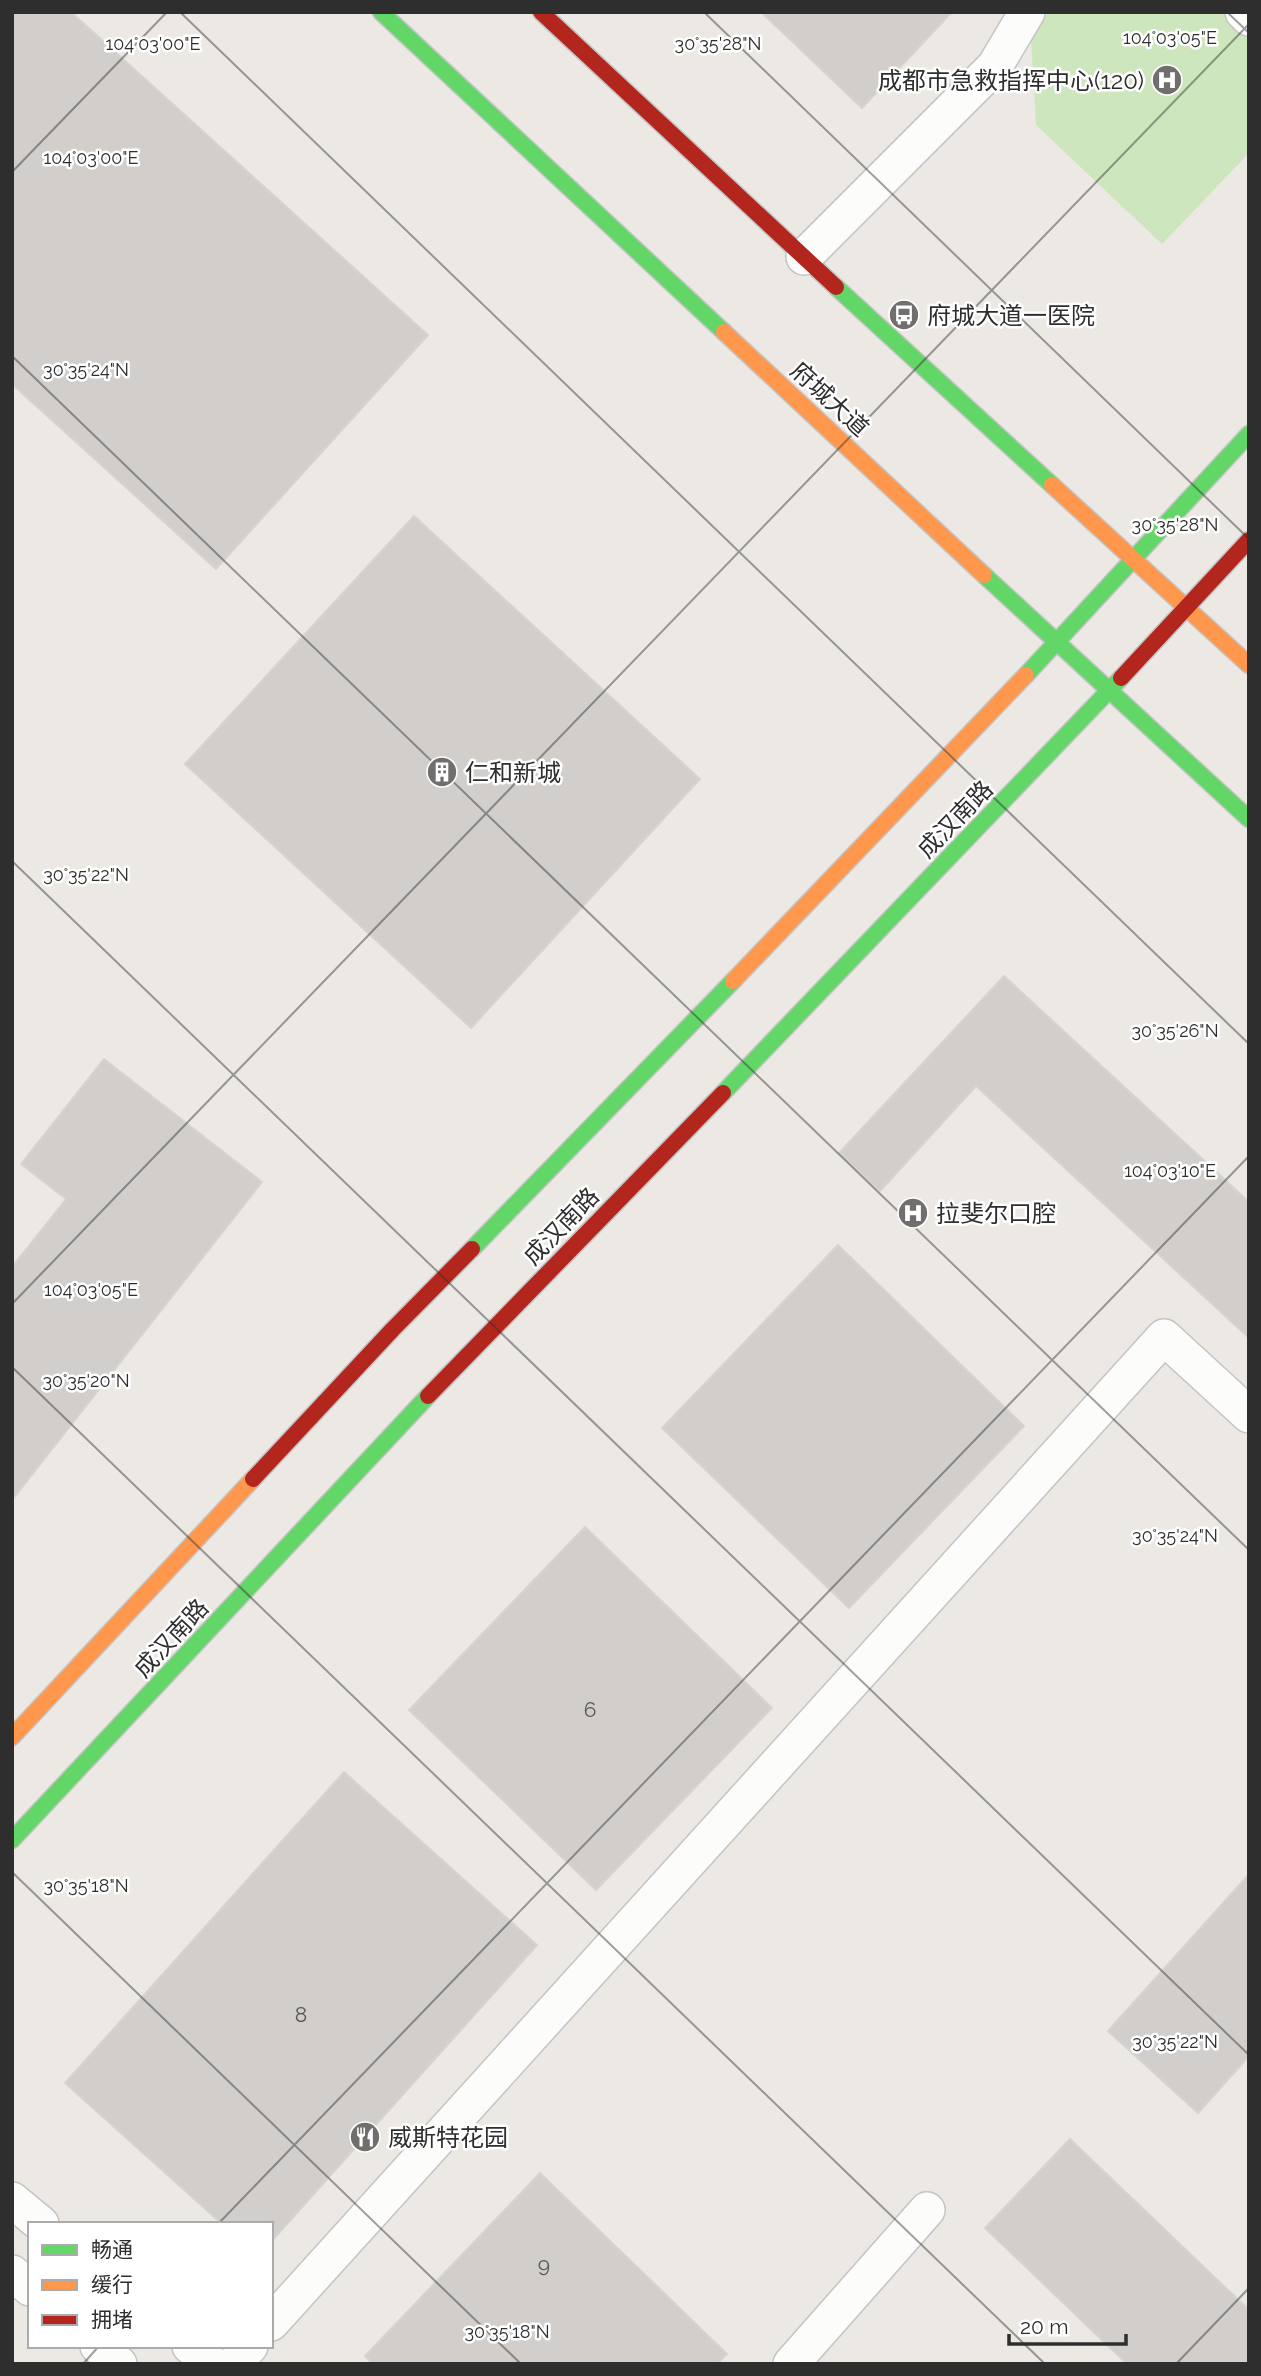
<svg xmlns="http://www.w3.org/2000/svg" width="1261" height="2376" viewBox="0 0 1261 2376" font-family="Raleway,'Noto Sans SC',sans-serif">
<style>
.green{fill:#cee6be}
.building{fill:#d1cecb;stroke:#d7d4d0;stroke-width:2}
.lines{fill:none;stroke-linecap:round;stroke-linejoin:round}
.street-casing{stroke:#c5c4c5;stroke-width:38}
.fast-casing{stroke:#c5c4c5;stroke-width:19}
.slow-casing{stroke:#c5c4c5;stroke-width:19}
.jam-casing{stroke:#c5c4c5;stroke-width:19}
.street{stroke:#fcfcfb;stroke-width:35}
.fast{stroke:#63d668;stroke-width:16}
.slow{stroke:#ff974d;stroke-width:16}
.jam{stroke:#b3261e;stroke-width:16}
.ticks{fill:none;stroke:#2e2e2e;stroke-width:2;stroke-opacity:0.45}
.labels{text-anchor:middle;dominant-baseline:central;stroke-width:5;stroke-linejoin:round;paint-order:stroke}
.number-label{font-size:21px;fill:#585857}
.poi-label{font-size:24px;fill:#2e2e2e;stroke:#fff;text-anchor:start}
.street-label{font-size:24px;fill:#2e2e2e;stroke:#fff}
.ticks-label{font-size:18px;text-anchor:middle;fill:#2e2e2e;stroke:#fff;stroke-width:5;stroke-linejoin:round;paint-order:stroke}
</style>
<rect width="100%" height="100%" fill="#ece8e4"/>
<path class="green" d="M1048,12H1221L1249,39V153L1162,244L1036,125L1031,39Z"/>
<g class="building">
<path d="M12,12H71L428,335L216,569L12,384Z"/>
<path d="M761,12H952L862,108Z"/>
<path d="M414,516L700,779L471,1028L185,764Z"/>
<path d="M1004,976L1249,1202V1338L976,1086L880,1191L839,1153Z"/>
<path d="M104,1059L262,1182L12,1500V1267L66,1199L21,1164Z"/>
<path d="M838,1245L1024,1426L849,1608L662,1428Z"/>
<path d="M585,1527L772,1708L596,1890L409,1710Z"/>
<path d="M344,1772L537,1945L271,2242V2224H222L65,2083Z"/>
<path d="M1249,1874V2056L1198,2113L1108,2031Z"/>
<path d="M1070,2139L1249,2310V2364H1127L985,2228Z"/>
<path d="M540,2173L727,2354L717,2364H373L365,2356Z"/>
</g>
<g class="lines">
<g class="street-casing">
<g id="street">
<path d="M1243,12L1249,18"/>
<path d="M804,257L995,66L1027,12"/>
<path d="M12,2200L41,2224"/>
<path d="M12,2273L30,2288"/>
<path d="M271,2323L1164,1337L1249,1415"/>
<path d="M98,2346L119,2364"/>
<path d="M190,2346L212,2364"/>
<path d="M234,2364L250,2346"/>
<path d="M791,2364L927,2210"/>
</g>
</g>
<g class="fast-casing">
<g id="fast">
<path d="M381,12L724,332"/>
<path d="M836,287L1052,485"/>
<path d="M984,575L1249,819"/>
<path d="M1026,675L1249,434"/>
<path d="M723,1093L1121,678"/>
<path d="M472,1249L733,981"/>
<path d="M12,1840L428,1396"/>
</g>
</g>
<g class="slow-casing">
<g id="slow">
<path d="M724,332L984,575"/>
<path d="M1052,485L1249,665"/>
<path d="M733,981L1026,675"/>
<path d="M12,1737L253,1479"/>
</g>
</g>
<g class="jam-casing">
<g id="jam">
<path d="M541,12L836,287"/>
<path d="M1121,678L1249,540"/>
<path d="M428,1396L723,1093"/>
<path d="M253,1479L393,1329L472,1249"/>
</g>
</g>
<use href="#street" class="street"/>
<use href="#fast" class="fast"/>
<use href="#slow" class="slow"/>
<use href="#jam" class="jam"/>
</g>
<path class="ticks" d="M180,12L1249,1044M704,12L1249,539M1227,12L1249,33M12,172L167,12M12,356L1249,1550M12,861L1249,2055M12,1304L1249,24M12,1367L1045,2364M12,1872L521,2364M218,2224L1249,1156M83,2364L99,2346M1176,2364L1249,2288"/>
<defs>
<g id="hospital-disc" transform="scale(1.575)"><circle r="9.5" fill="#706f6e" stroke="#fff"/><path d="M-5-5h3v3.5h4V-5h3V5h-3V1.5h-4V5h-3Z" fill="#fff"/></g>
<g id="bus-disc" transform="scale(1.575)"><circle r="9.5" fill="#706f6e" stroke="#fff"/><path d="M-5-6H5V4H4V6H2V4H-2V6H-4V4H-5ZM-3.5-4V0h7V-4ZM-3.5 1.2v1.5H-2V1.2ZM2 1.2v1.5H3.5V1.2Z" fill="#fff"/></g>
<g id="building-disc" transform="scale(1.575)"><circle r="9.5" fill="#706f6e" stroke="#fff"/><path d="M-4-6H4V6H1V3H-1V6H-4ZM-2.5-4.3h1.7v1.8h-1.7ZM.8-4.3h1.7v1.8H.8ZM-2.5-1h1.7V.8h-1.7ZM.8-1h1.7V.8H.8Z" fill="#fff"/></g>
<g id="restaurant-disc" transform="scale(1.575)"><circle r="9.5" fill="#706f6e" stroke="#fff"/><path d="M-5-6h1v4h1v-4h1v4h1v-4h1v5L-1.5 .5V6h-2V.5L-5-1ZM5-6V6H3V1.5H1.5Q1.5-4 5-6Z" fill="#fff"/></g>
</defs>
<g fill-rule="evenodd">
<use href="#hospital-disc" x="1167" y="80"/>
<use href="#bus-disc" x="904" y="315"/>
<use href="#building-disc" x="442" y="772"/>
<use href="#hospital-disc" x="913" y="1213"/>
<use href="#restaurant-disc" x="365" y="2137"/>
</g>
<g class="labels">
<g class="number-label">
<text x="590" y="1709">6</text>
<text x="301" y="2014">8</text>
<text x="544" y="2264">9</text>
</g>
<g class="poi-label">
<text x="1144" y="80" text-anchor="end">成都市急救指挥中心(120)</text>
<text x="927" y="315">府城大道一医院</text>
<text x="465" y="772">仁和新城</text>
<text x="936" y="1213">拉斐尔口腔</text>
<text x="388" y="2137">威斯特花园</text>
</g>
<g class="street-label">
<text transform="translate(830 399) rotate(43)">府城大道</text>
<text transform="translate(955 819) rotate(-46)">成汉南路</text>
<text transform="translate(561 1226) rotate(-46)">成汉南路</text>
<text transform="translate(171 1638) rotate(-47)">成汉南路</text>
</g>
</g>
<g class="ticks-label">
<text x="1170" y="44">104°03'05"E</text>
<text x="718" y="50">30°35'28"N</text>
<text x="153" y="50">104°03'00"E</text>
<text x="91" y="164">104°03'00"E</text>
<text x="86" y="376">30°35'24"N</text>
<text x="1175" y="531">30°35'28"N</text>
<text x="86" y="881">30°35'22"N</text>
<text x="1175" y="1037">30°35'26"N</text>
<text x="1170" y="1177">104°03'10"E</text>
<text x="91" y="1296">104°03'05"E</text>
<text x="86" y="1387">30°35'20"N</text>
<text x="1175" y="1542">30°35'24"N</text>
<text x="86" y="1892">30°35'18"N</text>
<text x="1175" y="2048">30°35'22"N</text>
<text x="507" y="2338">30°35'18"N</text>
</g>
<rect width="1261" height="2376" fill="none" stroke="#2e2e2e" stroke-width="28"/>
<rect x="28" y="2222" width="245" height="126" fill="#ffffff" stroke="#ababab" stroke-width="2"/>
<rect x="42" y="2245" width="35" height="10" fill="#63d668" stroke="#ababab" stroke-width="2"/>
<text x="91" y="2257" font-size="21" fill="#2e2e2e">畅通</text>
<rect x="42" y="2280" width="35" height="10" fill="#ff974d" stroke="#ababab" stroke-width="2"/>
<text x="91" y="2292" font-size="21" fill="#2e2e2e">缓行</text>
<rect x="42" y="2315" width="35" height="10" fill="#b3261e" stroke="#ababab" stroke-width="2"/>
<text x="91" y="2327" font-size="21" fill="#2e2e2e">拥堵</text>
<path d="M1009 2334v10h117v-10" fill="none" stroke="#2e2e2e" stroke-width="3.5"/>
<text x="1020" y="2334" font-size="21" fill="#2e2e2e" stroke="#ffffff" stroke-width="5" paint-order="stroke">20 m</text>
</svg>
